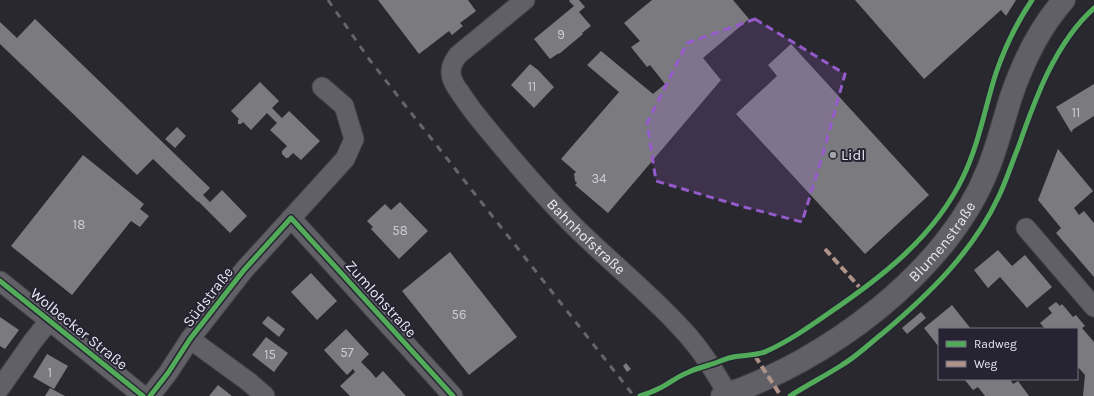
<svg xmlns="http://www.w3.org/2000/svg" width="1094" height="396" viewBox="0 0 1094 396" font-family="Karla,sans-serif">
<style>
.building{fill:#7a7a7f}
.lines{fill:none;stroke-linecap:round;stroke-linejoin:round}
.minor-casing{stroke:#45444a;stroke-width:21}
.tertiary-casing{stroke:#45444a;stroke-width:24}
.minor{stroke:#616066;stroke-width:19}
.tertiary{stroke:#616066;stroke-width:22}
.rail{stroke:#646469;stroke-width:3;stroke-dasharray:7 7;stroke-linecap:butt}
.quiet{stroke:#af9288;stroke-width:4;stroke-dasharray:8 4;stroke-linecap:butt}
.cycleway-casing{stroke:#262432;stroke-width:8}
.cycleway{stroke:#51ab58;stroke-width:5}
.marked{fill:#965bcb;fill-opacity:0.2;stroke:#965bcb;stroke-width:3;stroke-dasharray:8 5;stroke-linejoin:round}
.poi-dot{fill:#a5a4ac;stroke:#262432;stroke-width:1.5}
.labels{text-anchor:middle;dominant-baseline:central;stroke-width:4;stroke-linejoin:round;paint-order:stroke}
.number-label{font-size:13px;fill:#ccccd4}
.poi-label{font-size:15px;fill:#e8e7f0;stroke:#262432;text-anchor:start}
.street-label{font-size:15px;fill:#e8e7f0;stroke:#262432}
</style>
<rect width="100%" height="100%" fill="#28282e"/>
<g class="building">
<path d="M378,0H468L476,11L460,23L463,26L452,35L449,31L419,54Z"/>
<path d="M570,0H579L585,7L579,12L591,26L582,33L583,34L559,54V53L550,59L534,39L574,6L569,1Z"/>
<path d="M652,0H733L749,19L703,58L721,80L608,213L575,185L577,183L575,181L574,174L576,172L561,159L619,92L587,65L601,51L653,94L665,84L650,65L647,67L631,47L640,41L624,23Z"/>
<path d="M855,0H1016L1006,16L1001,10L924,79Z"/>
<path d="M35,19L210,188L203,195L210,202L222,190L247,216L230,233L198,201V202L153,159L137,175L0,44V22L17,38Z"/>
<path d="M791,44L929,195L865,254L736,114L777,76L768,65Z"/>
<path d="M530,64L538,70L554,87L534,108L511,85Z"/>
<path d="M260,82L279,101L272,108L282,118L289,111L320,141L301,160L293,153L288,158H286L282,154V151L287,146L270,130L277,123L267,113L251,130L243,122L241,124H238V120L239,119L231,111Z"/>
<path d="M1094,84V116L1072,130L1073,131L1071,132L1056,107Z"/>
<path d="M177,127L186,136L175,148L165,139Z"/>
<path d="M1058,149L1093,191L1074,208L1079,215L1084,211L1094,223V277L1056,233L1061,228L1038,200Z"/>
<path d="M83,155L144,204L140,209L149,216L140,227L131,221L72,295L11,246Z"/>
<path d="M400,202L428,231L399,259L371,229L373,227L367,221L385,204L391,210Z"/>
<path d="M998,250L1012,266L1025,255L1052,287L1027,308L1000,277L988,288L974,270Z"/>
<path d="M450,252L517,337L469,375L402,291Z"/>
<path d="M311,273L337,301L317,320L291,292Z"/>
<path d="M1056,302L1060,306L1062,304L1073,317L1076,315L1085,326L1082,328L1094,342V396H1083L1085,375L1077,366V329H1045L1040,323L1052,313L1048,308Z"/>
<path d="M952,305L971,329H939V347L924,328Z"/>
<path d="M921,312L926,318L907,334L902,328Z"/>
<path d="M268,316L285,329L279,337L262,323Z"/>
<path d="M0,317L19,330L5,349L0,346Z"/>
<path d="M346,329L369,354L361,362L370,371L376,378L383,371L406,396H350L340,386L355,372L353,369L347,375L324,350Z"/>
<path d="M266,337L288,353L274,372L252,355Z"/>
<path d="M47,354L68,366L54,389L33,377Z"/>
<path d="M626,363L631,369L627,372L623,366Z"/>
<path d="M964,379H1010L1013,384L1018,381L1029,396H985L978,387L973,390Z"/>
<path d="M218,385L232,396H209Z"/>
<path d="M50,388L65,396H45Z"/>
</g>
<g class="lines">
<g class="minor-casing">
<g id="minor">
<path id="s1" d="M525,0L458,55C453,62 449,69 452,78C453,82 456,87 459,91C468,105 479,119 490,132C518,166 547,200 579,231C613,264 650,294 682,329C701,349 715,372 729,396"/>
<path d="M291,218L453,396"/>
<path d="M1026,228L1094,307"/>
<path d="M0,281L143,396"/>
<path d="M190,339L249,382L265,396"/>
<path d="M0,388L33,341L49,321"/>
<path d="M150,396L168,373L190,339L244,270L345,159L354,139L344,106L322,87"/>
</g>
</g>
<g class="tertiary-casing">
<g id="tertiary">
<path id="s2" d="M722,396C825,362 948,272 988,169C997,147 1003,123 1010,100C1022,64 1038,29 1064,0"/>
</g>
</g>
<use href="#minor" class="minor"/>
<use href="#tertiary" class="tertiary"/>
<path class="rail" d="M328,0L369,59L397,95L634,396"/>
<g class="quiet">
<path d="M825,249L862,290"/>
<path d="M755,356L781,396"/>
</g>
<g class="cycleway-casing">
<g id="cycleway">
<path d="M0,281L143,396"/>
<path d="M150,396L168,373L190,339L244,270L291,218L453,396"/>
<path d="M640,396C647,394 654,391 660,388C670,383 678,376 689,372C695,369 702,367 709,365C716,363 722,360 729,358C742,354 754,357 767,351C789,341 809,327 829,313C882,277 935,236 963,177C979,144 985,107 996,73C1005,47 1017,22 1032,0"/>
<path d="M790,396C807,385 825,376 842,365C857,356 869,344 883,333C928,295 972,253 998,198C1006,182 1011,165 1018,148C1035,99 1055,43 1094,8"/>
</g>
</g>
<use href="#cycleway" class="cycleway"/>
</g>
<path class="marked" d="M755,19L845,74L823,154L802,222L744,207L656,181L647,123L687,43Z"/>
<circle class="poi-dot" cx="833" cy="155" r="4"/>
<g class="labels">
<g class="number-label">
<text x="561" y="34">9</text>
<text x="532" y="86">11</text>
<text x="1076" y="112">11</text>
<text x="599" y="178">34</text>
<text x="79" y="224">18</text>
<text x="400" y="230">58</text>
<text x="459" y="314">56</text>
<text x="347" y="352">57</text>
<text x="270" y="354">15</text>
<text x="50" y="372">1</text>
</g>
<g class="poi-label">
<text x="841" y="155">Lidl</text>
</g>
<g class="street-label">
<text stroke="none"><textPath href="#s1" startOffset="320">Bahnhofstraße</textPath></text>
<text stroke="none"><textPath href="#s2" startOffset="273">Blumenstraße</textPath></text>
<text transform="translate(208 297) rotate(-52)">Südstraße</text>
<text transform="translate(381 299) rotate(48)">Zumlohstraße</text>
<text transform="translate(79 329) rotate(39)">Wolbecker Straße</text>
</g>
</g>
<rect x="938" y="328" width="140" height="52" fill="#262432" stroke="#74727e"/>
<rect x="946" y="341" width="20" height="6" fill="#51ab58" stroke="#74727e"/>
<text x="974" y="348" font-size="12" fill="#e8e7f0">Radweg</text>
<rect x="946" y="361" width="20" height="6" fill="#af9288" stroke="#74727e"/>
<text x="974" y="368" font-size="12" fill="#e8e7f0">Weg</text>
</svg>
